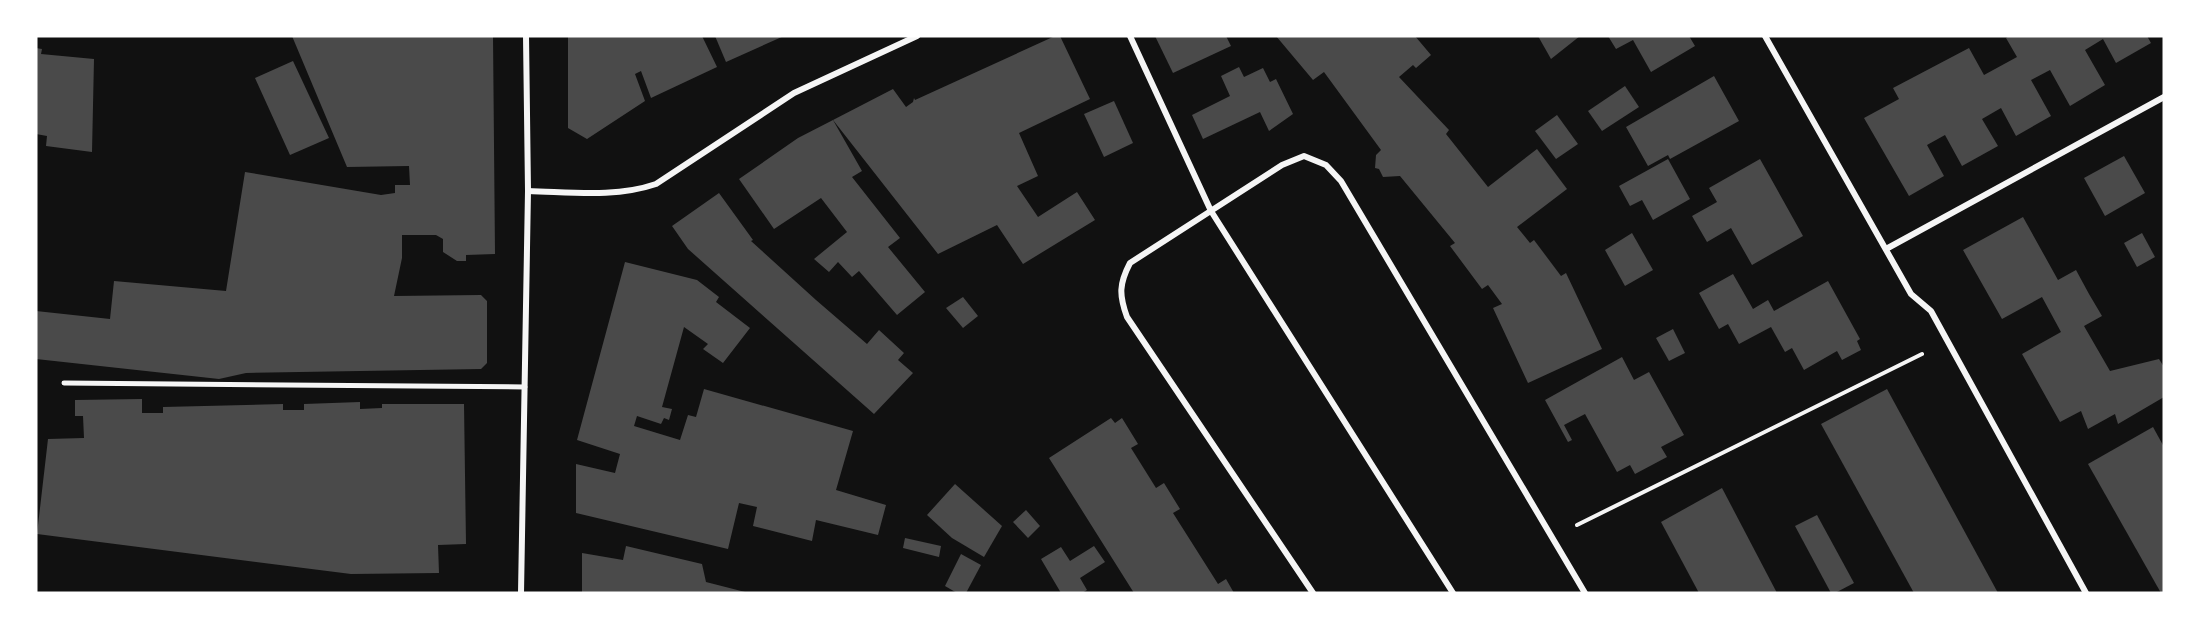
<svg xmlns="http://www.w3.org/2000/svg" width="2200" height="629" viewBox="0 0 2200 629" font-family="'DM Sans',sans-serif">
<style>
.building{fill:#4a4a4a}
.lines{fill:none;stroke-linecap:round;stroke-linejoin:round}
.path{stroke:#f5f5f5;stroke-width:4}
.pedestrian{stroke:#f5f5f5;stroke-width:5}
.minor{stroke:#f5f5f5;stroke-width:6}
</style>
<rect width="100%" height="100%" fill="#111"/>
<g class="building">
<path d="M292,36H493L495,254L466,255V261H457L443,252V239L436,235H402V258L394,296L481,295L487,301V363L481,369L246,373L219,379L36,359V311L110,319L114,281L226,291L245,172L381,195L395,193V185H410L409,166L347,167Z"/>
<path d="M568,36H702L717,67L651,98L641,71L635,74L645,101L587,139L568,128Z"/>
<path d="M715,36H784L726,62Z"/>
<path d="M1055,36H1060L1090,99L1019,133L1038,176L1017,186L1038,217L1077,192L1095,220L1023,264L997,225L938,254L833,120L893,89L906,107L913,102L914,98L915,100Z"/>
<path d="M1155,36H1226L1231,46L1173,73Z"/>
<path d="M1276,36H1415L1431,55L1416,68L1413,65L1399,77L1449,130L1446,134L1488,187L1537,149L1567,189L1517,227L1530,243L1534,240L1561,276L1566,273L1602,349L1528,383L1493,308L1502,304L1488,285L1482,289L1450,246L1455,243L1400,176L1383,177L1379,169L1375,168L1376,155L1381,150L1324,72L1313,80Z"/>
<path d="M1538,36H1580L1551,59Z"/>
<path d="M1608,36H1689L1695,46L1651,72L1633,40L1616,49Z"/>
<path d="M2009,36H2147L2151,43L2116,63L2103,39L2085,50L2105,85L2070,106L2050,70L2031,80L2051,116L2016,136L2001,108L1982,119L1998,146L1962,166L1945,135L1927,145L1944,176L1909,196L1864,118L1899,99L1893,88L1969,48L1984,75L2017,57L2006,38Z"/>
<path d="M36,48L42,49L41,54L94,59L92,152L46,146L47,136L36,134Z"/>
<path d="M293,61L329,138L290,155L255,78Z"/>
<path d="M1239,67L1244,77L1263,68L1270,82L1276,79L1293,114L1269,131L1260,112L1203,139L1192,115L1230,96L1221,76Z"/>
<path d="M1714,76L1739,121L1670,159L1668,155L1648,166L1626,127Z"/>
<path d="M1625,86L1639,107L1602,131L1588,111Z"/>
<path d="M1114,101L1133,143L1104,157L1084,114Z"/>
<path d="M1557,115L1578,144L1556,159L1535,131Z"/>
<path d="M833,120L862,171L852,177L900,238L888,247L925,292L897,315L859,271L852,277L838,262L829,272L814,259L847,232L821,198L774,229L739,179L798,138Z"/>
<path d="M2124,156L2145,193L2105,216L2084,178Z"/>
<path d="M1668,159L1690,199L1653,220L1642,200L1630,206L1619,186Z"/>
<path d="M1760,159L1803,236L1752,265L1731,228L1707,242L1692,216L1717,202L1709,188Z"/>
<path d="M719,193L753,240L751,241L816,300L867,344L879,330L904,353L898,360L913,373L874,414L688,249L672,226Z"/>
<path d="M2023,217L2058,280L2076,270L2089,294L2102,316L2084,326L2110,371L2159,359L2164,367V397L2118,424L2115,414L2088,429L2081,411L2060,422L2022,354L2061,332L2042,297L2002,319L1963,250Z"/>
<path d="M1632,233L1653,270L1625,286L1605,250Z"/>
<path d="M2142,233L2155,257L2137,267L2124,243Z"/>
<path d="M625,262L697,280L719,297L716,302L750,328L723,363L703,349L708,344L684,327L662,407L672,409L669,420L664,418L661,424L637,416L634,426L680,440L688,415L696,417L704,389L853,431L836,490L886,505L878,535L816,520L812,541L753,526L757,507L739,503L728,549L576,513V464L615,473L620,454L577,440Z"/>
<path d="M1733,274L1753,309L1768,300L1774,311L1828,281L1860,339L1857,341L1861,350L1842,360L1837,351L1804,370L1792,348L1785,352L1771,327L1739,344L1728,324L1719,329L1699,293Z"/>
<path d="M963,297L978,316L963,328L946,308Z"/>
<path d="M1673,329L1685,353L1669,361L1656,338Z"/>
<path d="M1622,357L1634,380L1649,372L1684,435L1661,447L1667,457L1635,474L1630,465L1617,472L1585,414L1564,425L1572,440L1568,442L1545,400Z"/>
<path d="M1887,389L1998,593H1914L1821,424Z"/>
<path d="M142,399V413H163V407L283,404V410H304V404L360,402V409L382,408V404H464L466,544L438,545L439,573L351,574L37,534L48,439L84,438L83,416H75V400Z"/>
<path d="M1111,418L1115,423L1122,418L1138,444L1131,448L1156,488L1164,483L1180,509L1173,513L1218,584L1226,579L1234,593H1134L1049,458Z"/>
<path d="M2153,427L2164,447V593H2161L2088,464Z"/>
<path d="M955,484L1002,526L984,557L952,538L927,515Z"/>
<path d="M1722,488L1777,593H1699L1661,522Z"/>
<path d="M1026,510L1040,526L1028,538L1013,522Z"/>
<path d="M1817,515L1854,583L1835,593H1831L1795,526Z"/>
<path d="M905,538L941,546L939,557L903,548Z"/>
<path d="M626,546L702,564L706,582L749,593H582V553L623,560Z"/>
<path d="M1094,546L1105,562L1080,578L1087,590L1082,593H1061L1041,559L1061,547L1070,561Z"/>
<path d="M961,554L981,565L966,593H957L945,586Z"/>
</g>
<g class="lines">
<path class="path" d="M1577,525L1922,354"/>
<path class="pedestrian" d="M64,383L525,387"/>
<g class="minor">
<path d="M1130,36L1211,211L1453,593"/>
<path d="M1765,36L1911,294L1931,311L2086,593"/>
<path d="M528,191C571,192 615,198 656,184L794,93L917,36"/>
<path d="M1886,249L2164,97"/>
<path d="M521,593L528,191L526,36"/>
<path d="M1313,593L1127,317C1119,295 1119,284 1130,263L1282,165L1304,156L1326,165L1341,181L1585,593"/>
</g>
</g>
<rect width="2200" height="629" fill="none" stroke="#ffffff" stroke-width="75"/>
</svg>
